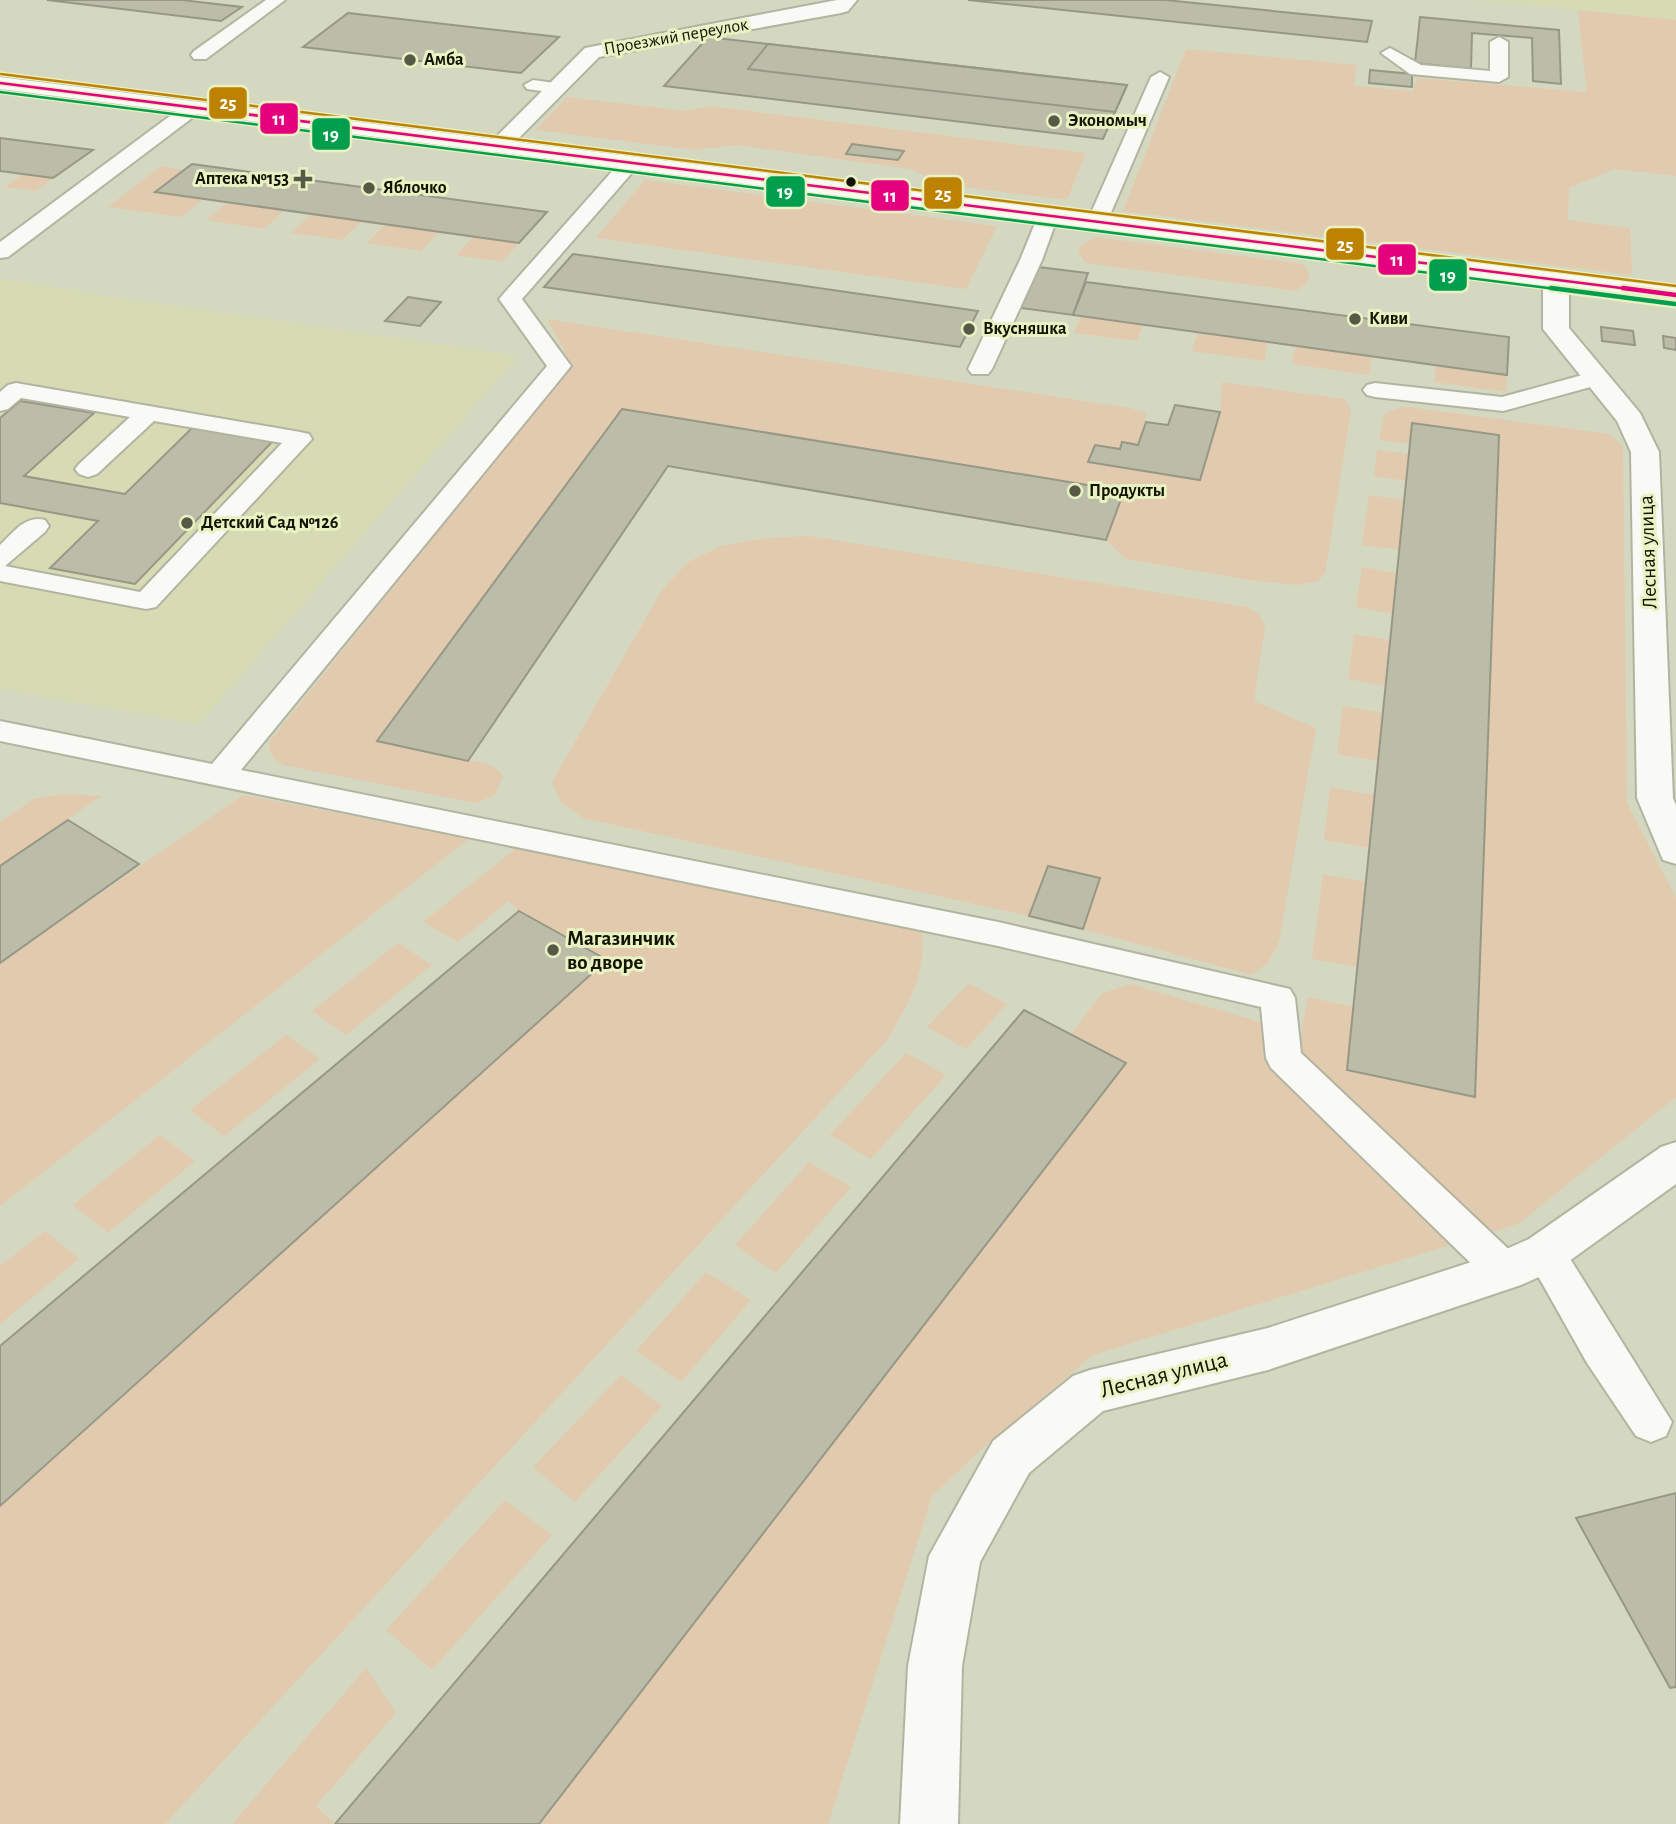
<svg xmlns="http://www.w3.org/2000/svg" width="1676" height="1824" viewBox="0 0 1676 1824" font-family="'Alegreya Sans',sans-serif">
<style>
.built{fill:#d6dbb3}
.green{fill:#e2caae}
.building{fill:#bbbda9;stroke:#969885;stroke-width:2}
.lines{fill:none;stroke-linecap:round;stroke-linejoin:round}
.service-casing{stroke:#b2b4a1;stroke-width:4}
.minor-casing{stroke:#b2b4a1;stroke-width:4}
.tertiary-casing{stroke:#b2b4a1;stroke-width:4}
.service{fill:#f9f9f6;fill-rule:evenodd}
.minor{fill:#f9f9f6;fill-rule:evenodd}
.tertiary{fill:#f9f9f6;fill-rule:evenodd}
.bus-1-far1-casing{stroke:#eaf1c2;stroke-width:5}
.bus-1-casing{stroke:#eaf1c2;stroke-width:9}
.bus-2-far1-casing{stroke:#eaf1c2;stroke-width:5}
.bus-2-casing{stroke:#eaf1c2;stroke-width:9}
.bus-3-casing{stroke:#eaf1c2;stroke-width:5}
.bus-1-far1{stroke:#e5007d;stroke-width:2.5}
.bus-1{stroke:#e5007d;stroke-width:4.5}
.bus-2-far1{stroke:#019f4d;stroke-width:2.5}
.bus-2{stroke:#019f4d;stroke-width:4.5}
.bus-3{stroke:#be8201;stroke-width:2.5}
.poi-dot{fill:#565946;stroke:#eaf1c2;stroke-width:2.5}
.bus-dot{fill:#121404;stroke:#eaf1c2;stroke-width:2.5}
.labels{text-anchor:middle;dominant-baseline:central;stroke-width:6;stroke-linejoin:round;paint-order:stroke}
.far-street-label{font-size:18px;fill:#121404;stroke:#eaf1c2}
.far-poi-label{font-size:18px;font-weight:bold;fill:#121404;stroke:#eaf1c2;text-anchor:start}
.street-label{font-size:21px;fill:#121404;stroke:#eaf1c2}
.poi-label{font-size:21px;font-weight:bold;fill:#121404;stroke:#eaf1c2;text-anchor:start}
.near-street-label{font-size:24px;fill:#121404;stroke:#eaf1c2}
.line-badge{stroke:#eaf1c2;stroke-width:2.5}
.badge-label{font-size:19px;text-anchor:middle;font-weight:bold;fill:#fff}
</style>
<rect width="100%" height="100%" fill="#d5d8c0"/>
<g class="built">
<path d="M1473,0H1676V20L1578,10Z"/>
<path d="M0,278L108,296L518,356L199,724L0,689Z"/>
</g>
<g class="green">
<path d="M1578,10L1676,20V176L1614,169L1569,188L1568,220L1630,228L1632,275L1123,211L1186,49L1357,65L1354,86L1413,91L1417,78L1587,92Z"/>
<path d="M567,97L684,111L711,106L1086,153L1067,200L947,185L910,169L737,145L695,150L536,130Z"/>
<path d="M161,166L184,170L156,191L203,199L181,217L108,207Z"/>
<path d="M23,174L53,178L36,191L5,187Z"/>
<path d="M645,180L997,226L966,289L596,238Z"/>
<path d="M228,202L285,210L264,229L206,220Z"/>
<path d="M312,214L362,221L342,240L291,233Z"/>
<path d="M386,224L439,232L421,251L367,243Z"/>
<path d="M474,236L519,243L502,262L456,255Z"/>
<path d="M1096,237L1303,264C1314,276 1309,283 1296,291L1085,263L1078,251L1081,245Z"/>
<path d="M1081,316L1143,325L1137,341L1074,333Z"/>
<path d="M547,319L1130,408L1147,413L1138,445L1122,442L1120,449L1095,445L1088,462L1199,480L1220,412L1222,382L1345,399L1351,411L1325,573L1318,581L1298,585L1255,581L1126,559L1106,540L1123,492L622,409L377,741L468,761C485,761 493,764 503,776L495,795L476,803L283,765C272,758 268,753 270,741L572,365Z"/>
<path d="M1198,332L1268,342L1264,361L1192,351Z"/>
<path d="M1296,346L1372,357L1369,375L1292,364Z"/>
<path d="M1436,365L1507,375L1506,392L1434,382Z"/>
<path d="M1401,406L1609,434L1623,446L1627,803L1676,898V1097L1518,1224L1093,1355L983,1448L932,1496L828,1824H539L1125,1063L1071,1034L1101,994L1130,984L1301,1034L1308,997L1354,1007L1347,1071L1474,1097L1499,435L1413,423L1410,444L1379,440L1384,415Z"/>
<path d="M1377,450L1409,454L1407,481L1374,476Z"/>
<path d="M1369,495L1405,500L1400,550L1362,545Z"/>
<path d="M808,536L1247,607L1260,615L1265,627L1254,701L1316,728L1279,942L1268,963L1251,975L1083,929L1099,878L1048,866L1029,916L583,818L560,801L552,782L662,590L688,562L721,546L764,538Z"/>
<path d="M1362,567L1397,573L1393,614L1356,607Z"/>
<path d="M1354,634L1391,640L1386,686L1348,679Z"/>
<path d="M1343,706L1383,713L1379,761L1337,754Z"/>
<path d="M1330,787L1375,795L1370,848L1324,840Z"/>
<path d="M60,794L101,796L0,866V822L34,799Z"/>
<path d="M243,795L470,838L0,1206V963Z"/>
<path d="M518,847L922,931C926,976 909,1003 887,1040L165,1824H0V1506L606,960L519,911L509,901L458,942L423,922Z"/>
<path d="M1323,874L1366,882L1358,967L1312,959Z"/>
<path d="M398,943L432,965L346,1035L312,1011Z"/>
<path d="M969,983L1007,1004L966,1049L927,1027Z"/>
<path d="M286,1035L320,1059L224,1136L190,1110Z"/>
<path d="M906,1053L946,1075L871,1159L830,1135Z"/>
<path d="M160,1135L195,1161L108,1233L73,1205Z"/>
<path d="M809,1162L851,1187L776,1273L735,1245Z"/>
<path d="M45,1231L79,1259L0,1324V1266Z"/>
<path d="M706,1272L751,1300L681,1382L636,1351Z"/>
<path d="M621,1375L662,1406L575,1502L533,1467Z"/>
<path d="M505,1500L552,1535L432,1670L386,1630Z"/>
<path d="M366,1668L396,1713L316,1806L335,1824H232Z"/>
</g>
<g class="building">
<path d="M47,0H182L242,7L221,21Z"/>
<path d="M968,0H1165L1372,21L1367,42Z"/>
<path d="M348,13L559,37L521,73L303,47Z"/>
<path d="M1420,17L1559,30L1561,84L1533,81L1532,38L1472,33L1471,69L1415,63Z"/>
<path d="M708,37L810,49L1127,85L1103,139L664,86Z"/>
<path d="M768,44L1045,76L1127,85L1115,112L748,69Z"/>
<path d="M1370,70L1412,74V87L1369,83Z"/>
<path d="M0,138L93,150L53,178L0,171Z"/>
<path d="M852,144L904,151L898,160L846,154Z"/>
<path d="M192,164L339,184L547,212L519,243L155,192Z"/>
<path d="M573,254L791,284L978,311L960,347L544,287Z"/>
<path d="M1038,267L1088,273L1073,315L1021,308Z"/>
<path d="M1086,282L1509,337L1507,375L1073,315Z"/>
<path d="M408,297L441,302L420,326L385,321Z"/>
<path d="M1601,327L1633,331L1635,345L1602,341Z"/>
<path d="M1663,336L1676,338V350L1664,348Z"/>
<path d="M20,401L94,413L24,476L125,494L192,428L272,442L135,584L50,568L98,521L0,503V418Z"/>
<path d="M1175,405L1220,412L1200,480L1088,462L1095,445L1120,449L1122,442L1138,445L1146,422L1168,425Z"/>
<path d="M622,409L1124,491L1106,540L668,466L468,761L377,741Z"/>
<path d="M1412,423L1499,435L1475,1097L1347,1070Z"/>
<path d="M68,820L139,864L0,963V866Z"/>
<path d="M1048,866L1100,878L1083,929L1029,916Z"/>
<path d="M519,911L607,960L0,1506V1346Z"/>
<path d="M1024,1010L1126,1063L539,1824H335Z"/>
<path d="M1676,1493V1687L1670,1688L1576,1518Z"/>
</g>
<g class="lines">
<g class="service-casing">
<g id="service">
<path d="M266,0H285L206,59H194L191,55L194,51Z"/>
<path d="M1499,37L1508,42V77L1499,82L1410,74L1381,53L1390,48L1421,65L1490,71V42Z"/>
<path d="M1160,72L1169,77L1107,222L1104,226H1090L1087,222L1151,77Z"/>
<path d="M533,80L562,84L565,88L556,93L527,89L524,85Z"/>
<path d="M193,102L200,104L202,108L200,112L8,257L0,258V242L186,104Z"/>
<path d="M630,157L640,163L637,167L522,299L571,366L241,770L998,922L1290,989L1295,998L1301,1053L1519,1259L1525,1271L1519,1283L1505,1288L1491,1283L1271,1068L1266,1058L1261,1007L998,946L0,741V721L212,764L547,366L499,299L623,159Z"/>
<path d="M1048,210L1055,212L1058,216L1042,260L992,369L988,374H972L968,369L1020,260L1038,216L1041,212Z"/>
<path d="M1597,371L1605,373L1609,378L1605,383L1503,411L1375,397L1367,395L1363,390L1367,385L1375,383L1502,397Z"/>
<path d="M16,383L300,432L309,434L312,439L156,607L146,609L0,581V545C14,532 25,515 45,520L49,526L45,532L5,566L140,592L282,443L154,421L97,474L88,477L79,474L75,469L79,464L130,417L21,398L8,409L0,411V392L8,385Z"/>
<path d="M1545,1236L1559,1241L1672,1422L1666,1436L1651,1442L1636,1436L1587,1363L1525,1253L1531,1241Z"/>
</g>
</g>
<g class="minor-casing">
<g id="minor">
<path d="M837,0H857L848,11L841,13L599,57L505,152H489L486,147L585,48Z"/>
<path d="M1556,272L1565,275L1569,280V328L1640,413L1659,452L1673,798L1676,805V864L1663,860L1637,798L1631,452L1617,421L1543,329V280L1547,275Z"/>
<path d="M1676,1142V1184L1561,1267L1521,1285L1268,1370L1103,1411L1029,1473L980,1562L962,1666L958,1824H900L908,1666L929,1556L993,1441L1073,1376L1090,1370L1268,1328L1493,1255L1529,1239L1661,1147Z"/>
</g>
</g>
<g class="tertiary-casing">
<path id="tertiary" d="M0,77L1676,287V303L0,89Z"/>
</g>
<use href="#service" class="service"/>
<use href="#minor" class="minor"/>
<use href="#tertiary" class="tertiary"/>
<g class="bus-1-far1-casing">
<path id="bus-1-far1" d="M0,83L1637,290"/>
</g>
<g class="bus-1-casing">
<path id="bus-1" d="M1623,288L1676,295"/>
</g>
<g class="bus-2-far1-casing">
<path id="bus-2-far1" d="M0,92L1564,290"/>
</g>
<g class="bus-2-casing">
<path id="bus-2" d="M1551,288L1675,304"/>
</g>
<g class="bus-3-casing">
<path id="bus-3" d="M1,74L1676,286"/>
</g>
<use href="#bus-1-far1" class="bus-1-far1"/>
<use href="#bus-1" class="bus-1"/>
<use href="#bus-2-far1" class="bus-2-far1"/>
<use href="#bus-2" class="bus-2"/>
<use href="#bus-3" class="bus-3"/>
</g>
<g class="poi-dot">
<circle cx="410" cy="60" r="7"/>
<circle cx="1054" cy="121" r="7"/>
<path d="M299.5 168.5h7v7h7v7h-7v7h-7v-7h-7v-7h7z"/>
<circle cx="369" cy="188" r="7"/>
<circle cx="1355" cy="319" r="7"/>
<circle cx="969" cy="329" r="7"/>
<circle cx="1075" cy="491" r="7"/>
<circle cx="187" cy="523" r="7"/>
<circle cx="553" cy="950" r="7"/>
</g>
<circle class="bus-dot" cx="851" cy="182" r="6"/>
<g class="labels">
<g class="far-street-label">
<text transform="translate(676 37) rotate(-10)">Проезжий переулок</text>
</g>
<g class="far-poi-label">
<text x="424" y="60">Амба</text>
<text x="1068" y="121">Экономыч</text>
<text x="289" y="179" text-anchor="end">Аптека №153</text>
<text x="383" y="188">Яблочко</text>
<text x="1369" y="319">Киви</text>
<text x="983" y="329">Вкусняшка</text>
<text x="1089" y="491">Продукты</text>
<text x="201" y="523">Детский Сад №126</text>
</g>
<g class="street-label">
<text transform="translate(1648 552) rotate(-92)">Лесная улица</text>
</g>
<g class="poi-label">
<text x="567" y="938">Магазинчик<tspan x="567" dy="24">во дворе</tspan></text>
</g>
<g class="near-street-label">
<text transform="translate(1164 1375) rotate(-14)">Лесная улица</text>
</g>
</g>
<g class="line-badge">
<rect x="208" y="86" width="40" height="34" rx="7" fill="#be8201"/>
<rect x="259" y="102" width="40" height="33" rx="7" fill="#e5007d"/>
<rect x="311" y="117" width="40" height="34" rx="7" fill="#019f4d"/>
<rect x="765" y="175" width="41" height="33" rx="7" fill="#019f4d"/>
<rect x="923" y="176" width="40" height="34" rx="7" fill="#be8201"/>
<rect x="870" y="179" width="40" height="33" rx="7" fill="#e5007d"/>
<rect x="1325" y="227" width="40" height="34" rx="7" fill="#be8201"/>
<rect x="1377" y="243" width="40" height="33" rx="7" fill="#e5007d"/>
<rect x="1428" y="258" width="40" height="34" rx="7" fill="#019f4d"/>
</g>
<g class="badge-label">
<text x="228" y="109">25</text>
<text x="279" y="125">11</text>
<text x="331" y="141">19</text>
<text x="785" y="198">19</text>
<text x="943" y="200">25</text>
<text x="890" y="202">11</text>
<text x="1345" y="251">25</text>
<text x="1397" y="266">11</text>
<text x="1448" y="282">19</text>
</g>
</svg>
